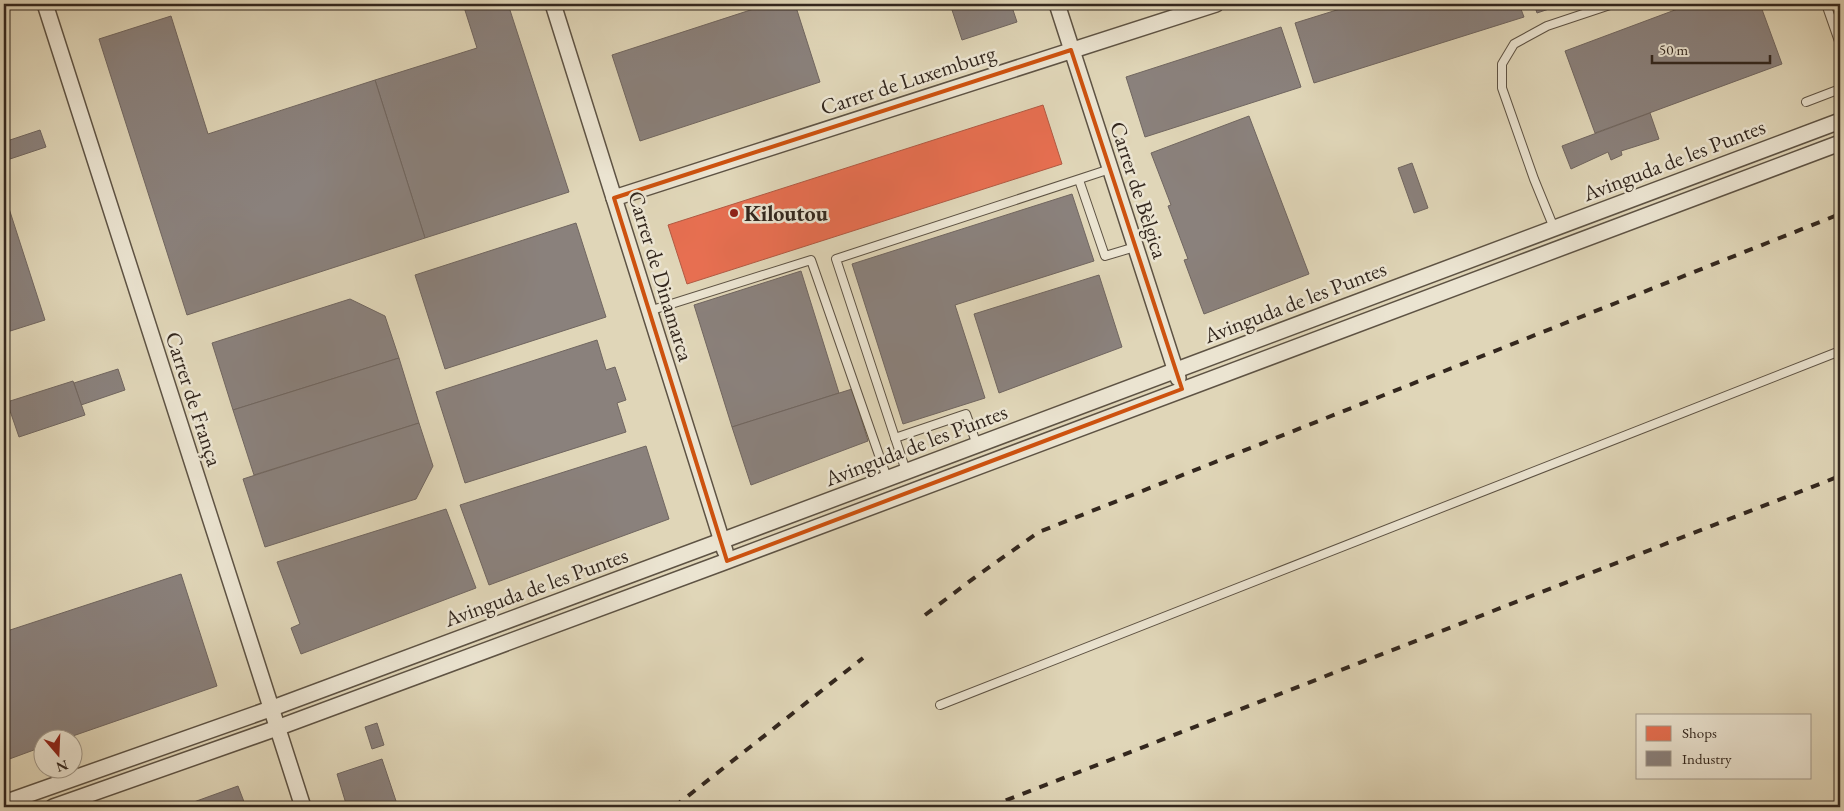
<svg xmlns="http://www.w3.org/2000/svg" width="1844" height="811" viewBox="0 0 1844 811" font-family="'EB Garamond',serif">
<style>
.shops{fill:#e76f51;stroke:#b15942}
.industry{fill:#8a817c;stroke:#706660}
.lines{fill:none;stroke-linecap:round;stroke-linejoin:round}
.lane-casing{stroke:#5e5344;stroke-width:10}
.street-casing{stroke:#5e5344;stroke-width:18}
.lane{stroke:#ebe4d1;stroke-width:8}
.street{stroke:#ebe4d1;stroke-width:15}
.rail{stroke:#33271e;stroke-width:4;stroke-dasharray:9 9;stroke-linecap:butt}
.marked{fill:none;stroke:#cd520f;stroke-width:4;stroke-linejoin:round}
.poi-dot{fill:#8f2418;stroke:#ebe4d1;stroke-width:2}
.labels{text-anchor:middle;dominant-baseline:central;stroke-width:5;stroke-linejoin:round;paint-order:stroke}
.street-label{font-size:22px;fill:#33271e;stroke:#ebe4d1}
.poi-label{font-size:22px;font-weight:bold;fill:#33271e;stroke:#ebe4d1;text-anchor:start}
</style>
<rect width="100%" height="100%" fill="#e0d6b8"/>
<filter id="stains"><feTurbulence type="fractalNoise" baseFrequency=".004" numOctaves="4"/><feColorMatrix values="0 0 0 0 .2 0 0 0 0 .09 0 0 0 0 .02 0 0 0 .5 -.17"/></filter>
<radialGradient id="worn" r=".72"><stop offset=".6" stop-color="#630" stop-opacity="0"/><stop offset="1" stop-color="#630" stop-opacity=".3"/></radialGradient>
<path class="shops" d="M1043,105L1062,164L687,284L668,225Z"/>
<g class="industry">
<path d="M463,4H508L569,192L425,238L375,80L477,48Z"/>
<path d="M769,4H795L820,82L640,141L612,55Z"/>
<path d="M950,4H1011L1017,22L962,40Z"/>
<path d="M1356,4H1519L1524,17L1314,83L1295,23Z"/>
<path d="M1534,4H1564L1537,13Z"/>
<path d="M1691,4H1760L1782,64L1595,133L1565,51Z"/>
<path d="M171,16L208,134L375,80L425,238L187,315L99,39Z"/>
<path d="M1281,27L1301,87L1145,137L1126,77Z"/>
<path d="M1650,113L1659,139L1621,151L1622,155L1611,160L1608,152L1571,169L1562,146Z"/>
<path d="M1249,116L1309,274L1204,314L1184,260L1188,259L1168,206L1171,205L1151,153Z"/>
<path d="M40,130L46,147L4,161V142Z"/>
<path d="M1412,163L1428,208L1414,213L1398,168Z"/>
<path d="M4,193L45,320L4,333Z"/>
<path d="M1072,194L1094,261L955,305L985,398L903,424L852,264Z"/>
<path d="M576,223L606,317L445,369L415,275Z"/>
<path d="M801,271L839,393L732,427L694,305Z"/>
<path d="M1099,275L1122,347L999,393L974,314Z"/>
<path d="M350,299L385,316L399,358L233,410L212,343Z"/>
<path d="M597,340L606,370L615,367L626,400L617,403L626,432L465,483L436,392Z"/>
<path d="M399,358L419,423L254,475L233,410Z"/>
<path d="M118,369L125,390L81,405L74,383Z"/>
<path d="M73,381L85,415L19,437L7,402Z"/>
<path d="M852,389L868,441L751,485L732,427Z"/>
<path d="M419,423L433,466L416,499L265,547L243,479Z"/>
<path d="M646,446L669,519L489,585L460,505Z"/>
<path d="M446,509L476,588L301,654L291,628L300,624L277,562Z"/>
<path d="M181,574L217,686L67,738H42V747L4,761V632Z"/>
<path d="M377,723L384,745L372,749L365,727Z"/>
<path d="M382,759L398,807H347L337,774Z"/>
<path d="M238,786L246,807H180Z"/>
</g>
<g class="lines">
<g class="lane-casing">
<g id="lane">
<path d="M1826,4L1840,44"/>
<path d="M1806,102L1840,89"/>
<path d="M1079,180L1105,256L1135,247"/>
<path d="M1554,228L1534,179L1502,88V64L1514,44L1547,26L1613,4"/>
<path d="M649,311L811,260L887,478"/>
<path d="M895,438L966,414L977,445"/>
<path d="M906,471L836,259L1110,169"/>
<path d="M940,705L1840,351"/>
</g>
</g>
<g class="street-casing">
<g id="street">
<path d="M45,4L303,807"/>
<path d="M553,4L725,551"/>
<path d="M1057,4L1178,378"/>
<path d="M614,198L1216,4"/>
<path d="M4,803L270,709L721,541L1840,121"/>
<path d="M53,807L277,728L727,561L1840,143"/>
</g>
</g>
<use href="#lane" class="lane"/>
<use href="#street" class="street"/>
<g class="rail">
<path d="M925,615L978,575L1039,532L1840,214"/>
<path d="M674,807L863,658"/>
<path d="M989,807L1840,476"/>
</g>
</g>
<path class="marked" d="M1071,50L1182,389L727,561L614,198Z"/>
<circle class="poi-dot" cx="734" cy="213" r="5"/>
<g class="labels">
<g class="street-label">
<text transform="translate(908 80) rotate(-18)">Carrer de Luxemburg</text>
<text transform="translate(1674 160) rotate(-21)">Avinguda de les Puntes</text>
<text transform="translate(1139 190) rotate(72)">Carrer de Bèlgica</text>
<text transform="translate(661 276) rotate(73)">Carrer de Dinamarca</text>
<text transform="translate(1295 302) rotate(-21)">Avinguda de les Puntes</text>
<text transform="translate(194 399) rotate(72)">Carrer de França</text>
<text transform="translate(916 445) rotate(-21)">Avinguda de les Puntes</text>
<text transform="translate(536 587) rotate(-20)">Avinguda de les Puntes</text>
</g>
<g class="poi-label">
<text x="744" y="213">Kiloutou</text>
</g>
</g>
<rect width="1844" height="811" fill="none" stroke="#e0d6b8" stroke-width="20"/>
<rect x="5" y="5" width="1834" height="801" fill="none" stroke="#33271e" stroke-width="2.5"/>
<rect x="10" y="10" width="1824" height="791" fill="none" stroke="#33271e"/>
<rect x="1636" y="714" width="175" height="65" fill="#ebe4d1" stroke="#a19889"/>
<rect x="1646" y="726" width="25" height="15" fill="#e76f51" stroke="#a19889"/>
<text x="1682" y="738" font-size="15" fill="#33271e">Shops</text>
<rect x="1646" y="751" width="25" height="15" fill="#8a817c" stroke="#a19889"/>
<text x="1682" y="764" font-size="15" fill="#33271e">Industry</text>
<g transform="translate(58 754) rotate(161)"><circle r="24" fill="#ebe4d1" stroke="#a19889"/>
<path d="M0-4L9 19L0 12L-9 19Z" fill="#8f2418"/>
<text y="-8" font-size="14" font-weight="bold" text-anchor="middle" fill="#33271e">N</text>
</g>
<path d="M1652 55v8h118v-8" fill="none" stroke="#33271e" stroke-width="2.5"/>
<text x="1659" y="55" font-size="15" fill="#33271e" stroke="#ebe4d1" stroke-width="4" paint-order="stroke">50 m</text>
<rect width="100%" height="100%" filter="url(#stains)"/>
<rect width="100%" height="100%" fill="url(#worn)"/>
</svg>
